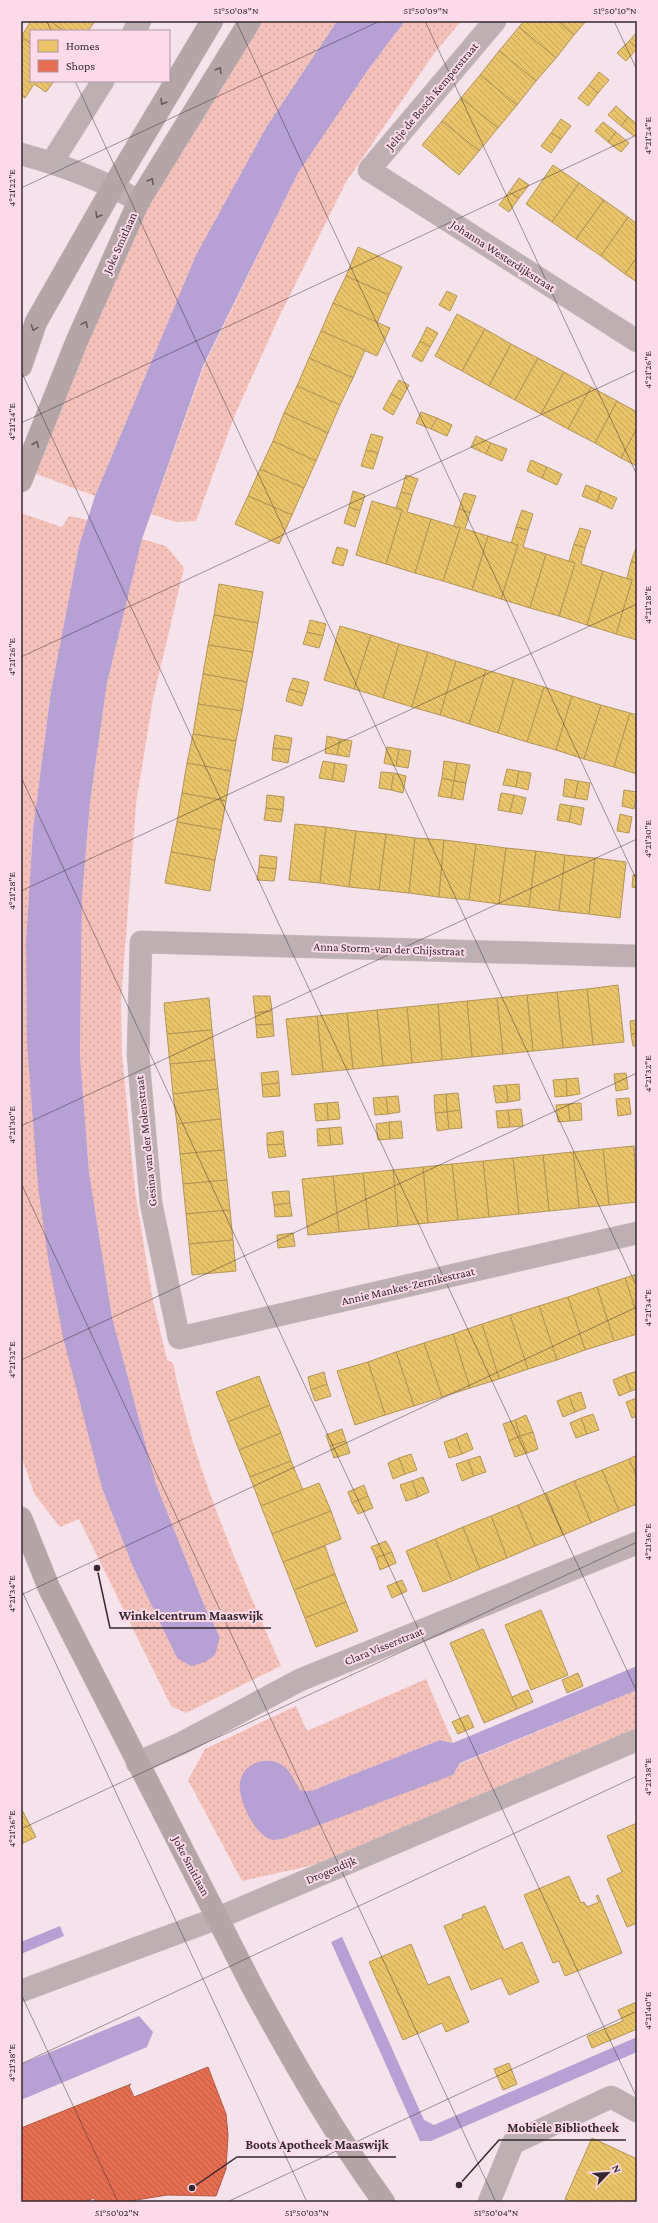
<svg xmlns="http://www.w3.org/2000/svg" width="658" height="2223" viewBox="0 0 658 2223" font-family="'Crimson Pro',serif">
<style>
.grass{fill:url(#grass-dots)}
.water{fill:#b7a0d4}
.homes{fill:url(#homes-back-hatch);stroke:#b39558}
.shops{fill:url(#shops-back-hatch);stroke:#b25a46}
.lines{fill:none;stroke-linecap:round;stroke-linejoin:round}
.street-casing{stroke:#cdbec5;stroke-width:23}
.secondary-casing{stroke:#cdbec5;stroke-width:23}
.street{stroke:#beb0b2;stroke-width:22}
.secondary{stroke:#b5a5a7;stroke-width:22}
.oneway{stroke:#685a5e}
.ticks{fill:none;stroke:#35282e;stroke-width:1;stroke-opacity:0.45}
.labels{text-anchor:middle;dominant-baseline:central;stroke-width:4;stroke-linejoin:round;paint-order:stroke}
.street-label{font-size:12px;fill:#35282e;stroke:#fddaea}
.leader{fill:none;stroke:#35282e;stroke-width:1.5}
.callout-dot{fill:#35282e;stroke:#fddaea;stroke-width:1.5}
.callout-label{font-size:13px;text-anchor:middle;font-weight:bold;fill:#35282e;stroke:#fddaea;stroke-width:4;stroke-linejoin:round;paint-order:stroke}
.neatline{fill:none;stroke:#35282e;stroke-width:1.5}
.ticks-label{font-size:10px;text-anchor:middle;fill:#35282e}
</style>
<defs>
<pattern id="grass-dots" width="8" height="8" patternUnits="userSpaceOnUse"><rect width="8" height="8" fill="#f4c1b8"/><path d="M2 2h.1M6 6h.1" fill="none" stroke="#d2a69e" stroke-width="1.8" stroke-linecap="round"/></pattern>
<pattern id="homes-back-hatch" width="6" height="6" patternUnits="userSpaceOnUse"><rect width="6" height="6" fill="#e9c46a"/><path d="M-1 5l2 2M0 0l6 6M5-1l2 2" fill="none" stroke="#c8a85c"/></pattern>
<pattern id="shops-back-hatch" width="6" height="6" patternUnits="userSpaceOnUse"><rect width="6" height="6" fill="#e76f51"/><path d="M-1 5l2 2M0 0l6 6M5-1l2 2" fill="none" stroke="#bc5b44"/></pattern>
</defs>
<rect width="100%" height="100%" fill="#f5e2eb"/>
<g class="grass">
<path d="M254,21H337L267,126L196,255L95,496L34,473L78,350L151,191Z"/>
<path d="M405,21H461L433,55L346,182L279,317L234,417L196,521L176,522L151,514L204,366L298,173L370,67Z"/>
<path d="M21,513L62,527L69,516L88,520L79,546L51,691L33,829L26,941L27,1044L102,1488L133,1567L177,1658L220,1637L204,1605L156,1484L112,1317L89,1172L80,1055L82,898L90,802L107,683L142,539L166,546L184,568L153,699L136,804L121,1001L122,1054L135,1191L153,1301L167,1360L173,1363C194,1468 238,1568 281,1666L186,1713L171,1706L79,1519L60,1527L35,1495L21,1455Z"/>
<path d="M426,1679L453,1743L440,1740L311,1791H301L295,1782L248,1814L453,1775L460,1764L637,1690V1731L443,1813L314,1865L242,1881L188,1780L205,1749L296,1706L307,1731Z"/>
</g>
<g class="water">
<path d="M337,21H405L370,67L298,173L203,366L142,539L107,683L90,802L82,898L80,1055L89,1172L112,1317L156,1484L204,1605L220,1637L215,1655L205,1662L191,1666L177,1658L133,1567L102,1488L63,1337L48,1258L38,1186L27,1044L26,941L33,829L51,691L79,546L95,496L196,255L267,126Z"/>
<path d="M637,1666V1690L460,1763L453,1775L282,1839C279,1839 275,1840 273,1840C255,1837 237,1798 240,1782C244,1761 271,1754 286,1768C292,1774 296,1784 301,1791H311L440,1740L453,1743Z"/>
<path d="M60,1926L64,1936L21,1954V1942Z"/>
<path d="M342,1937L424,2120L434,2125L637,2037V2052L431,2141H420L331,1942Z"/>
<path d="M139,2016L153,2032L147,2047L21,2100V2064Z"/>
</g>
<g class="homes">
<path d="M31,21H50L65,31H31V44L21,37Z"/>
<path d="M50,21H95L88,31H65Z"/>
<path d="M524,21H558L574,35L556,58L519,27Z"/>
<path d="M558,21H586L574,35Z"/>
<path d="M519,27L556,58L536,81L499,51Z"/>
<path d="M637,32V48L629,41Z"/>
<path d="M21,37L31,44V81H54L46,92L34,84L25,98L21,95Z"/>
<path d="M629,41L637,49L626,61L617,53Z"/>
<path d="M499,51L536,81L517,105L480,75Z"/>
<path d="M599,72L609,80L598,93L589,85Z"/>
<path d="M480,75L517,105L498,128L461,98Z"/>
<path d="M589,85L598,93L588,106L578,98Z"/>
<path d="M461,98L498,128L479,151L442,121Z"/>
<path d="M616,106L628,117L621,126L608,115Z"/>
<path d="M628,117L637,124V133L634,136L621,126Z"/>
<path d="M561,119L571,126L561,139L551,133Z"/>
<path d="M442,121L479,151L459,175L422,145Z"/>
<path d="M603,122L616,132L608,142L595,131Z"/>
<path d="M616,132L629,143L621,152L608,142Z"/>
<path d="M551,133L561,139L551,153L541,146Z"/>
<path d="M553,165L579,183L552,222L526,204Z"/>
<path d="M519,178L529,185L519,198L509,192Z"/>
<path d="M579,183L604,200L576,239L552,222Z"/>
<path d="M509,192L519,198L509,212L499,205Z"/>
<path d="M604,200L628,217L601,256L576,239Z"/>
<path d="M628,217L637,224V257L625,274L601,256Z"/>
<path d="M358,247L402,267L389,295L346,276Z"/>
<path d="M637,257V282L625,274Z"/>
<path d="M346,276L389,295L377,323L333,303Z"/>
<path d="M447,291L457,296L450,311L439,305Z"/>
<path d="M333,303L390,328L377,356L321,331Z"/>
<path d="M457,314L485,329L462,371L435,356Z"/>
<path d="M427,327L438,333L430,347L420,341Z"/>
<path d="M485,329L511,344L489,386L462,371Z"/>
<path d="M321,331L365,350L353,378L309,358Z"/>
<path d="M420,341L430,347L422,362L412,356Z"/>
<path d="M511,344L538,358L515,400L489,386Z"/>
<path d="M309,358L353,378L340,405L297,386Z"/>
<path d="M538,358L564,372L541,414L515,400Z"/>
<path d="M564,372L591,387L568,429L541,414Z"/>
<path d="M399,380L409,385L401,400L391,394Z"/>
<path d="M297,386L340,405L328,433L284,413Z"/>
<path d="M591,387L617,401L595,443L568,429Z"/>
<path d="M391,394L401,400L393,415L383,409Z"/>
<path d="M617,401L637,412V428L621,458L595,443Z"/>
<path d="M421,412L437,418L431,429L416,423Z"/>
<path d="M284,413L328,433L316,461L273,441Z"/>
<path d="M437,418L452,425L447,436L431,429Z"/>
<path d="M637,428V466L621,458Z"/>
<path d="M371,434L383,437L378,453L366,450Z"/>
<path d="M476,436L491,443L486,454L471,447Z"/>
<path d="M273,441L316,461L304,488L260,469Z"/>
<path d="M491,443L507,449L502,461L486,454Z"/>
<path d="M366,450L378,453L373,469L361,466Z"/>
<path d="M531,460L547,467L542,478L527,471Z"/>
<path d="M547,467L562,474L557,485L542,478Z"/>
<path d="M260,469L304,488L292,515L248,496Z"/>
<path d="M406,475L418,479L412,495L401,492Z"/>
<path d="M586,485L601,491L597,502L582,496Z"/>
<path d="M353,491L365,495L360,511L349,507Z"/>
<path d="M601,491L617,498L612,509L597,502Z"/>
<path d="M401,492L412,495L407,512L431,519L415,573L386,564L402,510L396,508Z"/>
<path d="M464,493L476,496L470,513L459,509Z"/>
<path d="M248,496L292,515L279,544L235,524Z"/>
<path d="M372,501L402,510L386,564L356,555Z"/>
<path d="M349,507L360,511L355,527L344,523Z"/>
<path d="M459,509L470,513L465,529L488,536L472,590L443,581L460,528L454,526Z"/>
<path d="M522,510L533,514L528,530L516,527Z"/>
<path d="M431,519L460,528L443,581L415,573Z"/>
<path d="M516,527L528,530L523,547L546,554L530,608L501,599L518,545L511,544Z"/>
<path d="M580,528L591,531L585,548L574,544Z"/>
<path d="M488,536L518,545L501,599L472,590Z"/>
<path d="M574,544L585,548L581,564L603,571L587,625L559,616L575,563L569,561Z"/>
<path d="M637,545V563L631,562Z"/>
<path d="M337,547L348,550L343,566L332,563Z"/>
<path d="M546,554L575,563L559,616L530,608Z"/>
<path d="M631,562L637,563V640L616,634L632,580L627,578Z"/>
<path d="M603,571L632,580L616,634L587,625Z"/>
<path d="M219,584L263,592L258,623L214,615Z"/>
<path d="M214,615L258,623L253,652L208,645Z"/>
<path d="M310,620L326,624L323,636L307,632Z"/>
<path d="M340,626L371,635L354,689L324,680Z"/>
<path d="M307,632L323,636L319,648L303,644Z"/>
<path d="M371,635L399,644L383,698L354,689Z"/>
<path d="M399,644L428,652L412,707L383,698Z"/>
<path d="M208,645L253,652L247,682L203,674Z"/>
<path d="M428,652L456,661L440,715L412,707Z"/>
<path d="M456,661L486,670L469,724L440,715Z"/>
<path d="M486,670L514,678L498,733L469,724Z"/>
<path d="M203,674L247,682L242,711L198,704Z"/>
<path d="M293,678L309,682L306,694L289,689Z"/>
<path d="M514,678L544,687L527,742L498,733Z"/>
<path d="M544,687L572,696L556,750L527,742Z"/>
<path d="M289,689L306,694L302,706L286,701Z"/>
<path d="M572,696L601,705L584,759L556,750Z"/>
<path d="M198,704L242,711L236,741L193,734Z"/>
<path d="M601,705L630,713L614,767L584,759Z"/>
<path d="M630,713L637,715V774L614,767Z"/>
<path d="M193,734L236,741L231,771L187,763Z"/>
<path d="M275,735L292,738L290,750L273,748Z"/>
<path d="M327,736L340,739L337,755L325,753Z"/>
<path d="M340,739L352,741L349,757L337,755Z"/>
<path d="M387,747L399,749L396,766L384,763Z"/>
<path d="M273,748L290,750L288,763L272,760Z"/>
<path d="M399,749L411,751L408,768L396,766Z"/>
<path d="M323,761L335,763L332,780L319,778Z"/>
<path d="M444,761L457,763L454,781L442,778Z"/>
<path d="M187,763L231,771L226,801L182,793Z"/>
<path d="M335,763L347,765L344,782L332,780Z"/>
<path d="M457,763L470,765L466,783L454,781Z"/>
<path d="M507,769L519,771L516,787L503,785Z"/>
<path d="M519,771L531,773L528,790L516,787Z"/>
<path d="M381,772L394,773L391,790L379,788Z"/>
<path d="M394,773L406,776L403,793L391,790Z"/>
<path d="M442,778L454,781L451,798L438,796Z"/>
<path d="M565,779L578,781L575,798L563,796Z"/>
<path d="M454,781L466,783L463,800L451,798Z"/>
<path d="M578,781L590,783L587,800L575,798Z"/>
<path d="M624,790L637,792L634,809L622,806Z"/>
<path d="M182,793L226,801L221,830L177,822Z"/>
<path d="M501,793L514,795L510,812L498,810Z"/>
<path d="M267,795L284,797L283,810L266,808Z"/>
<path d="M514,795L526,798L522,814L510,812Z"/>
<path d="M560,804L572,806L569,822L557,820Z"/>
<path d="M572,806L584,808L581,825L569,822Z"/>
<path d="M266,808L283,810L281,822L264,820Z"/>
<path d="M620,814L632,817L629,833L617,831Z"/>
<path d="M177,822L221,830L215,860L171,852Z"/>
<path d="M295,824L326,827L320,883L289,880Z"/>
<path d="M326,827L356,831L349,887L320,883Z"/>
<path d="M356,831L386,834L379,890L349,887Z"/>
<path d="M386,834L415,838L409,893L379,890Z"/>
<path d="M415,838L444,840L439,897L409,893Z"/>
<path d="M444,840L476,844L469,900L439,897Z"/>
<path d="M476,844L506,848L499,904L469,900Z"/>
<path d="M506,848L536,851L529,907L499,904Z"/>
<path d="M536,851L565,855L559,911L529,907Z"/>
<path d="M171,852L215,860L210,891L165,883Z"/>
<path d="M260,855L277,857L276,869L259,867Z"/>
<path d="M565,855L595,858L589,914L559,911Z"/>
<path d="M595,858L626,862L620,918L589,914Z"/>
<path d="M259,867L276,869L274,881L257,880Z"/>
<path d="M633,875H637V888L632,887Z"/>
<path d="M618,985L624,1042L593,1045L587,989Z"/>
<path d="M587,989L593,1045L563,1048L557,992Z"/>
<path d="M557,992L563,1048L533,1051L527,995Z"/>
<path d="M527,995L533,1051L503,1054L497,998Z"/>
<path d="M253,996H270L272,1011L255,1013Z"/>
<path d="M209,998L212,1030L167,1034L164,1003Z"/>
<path d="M497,998L503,1054L472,1057L467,1001Z"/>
<path d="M467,1001L472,1057L442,1060L438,1004Z"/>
<path d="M438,1004L442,1060L412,1063L407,1007Z"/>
<path d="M407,1007L412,1063L383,1066L377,1010Z"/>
<path d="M377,1010L383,1066L353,1069L347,1013Z"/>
<path d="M272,1011L273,1024L256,1025L255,1013Z"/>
<path d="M347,1013L353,1069L323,1072L317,1016Z"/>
<path d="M317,1016L323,1072L292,1075L286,1019Z"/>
<path d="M637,1020V1033L631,1034L630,1021Z"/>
<path d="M273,1024L274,1036L257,1038L256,1025Z"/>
<path d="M212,1030L215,1060L170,1064L167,1034Z"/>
<path d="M637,1033V1046H633L631,1034Z"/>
<path d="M215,1060L218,1089L173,1094L170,1064Z"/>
<path d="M278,1071L279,1083L262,1085L261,1073Z"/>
<path d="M626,1073L628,1089L616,1091L614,1074Z"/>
<path d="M578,1078L580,1094L567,1096L566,1079Z"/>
<path d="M566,1079L567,1096L555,1097L553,1080Z"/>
<path d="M279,1083L280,1096L263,1097L262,1085Z"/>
<path d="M519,1084L520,1100L508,1102L506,1085Z"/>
<path d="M506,1085L508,1102L496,1103L493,1086Z"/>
<path d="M218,1089L221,1119L177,1124L173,1094Z"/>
<path d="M458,1093L460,1110L447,1112L446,1094Z"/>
<path d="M446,1094L447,1112L435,1113L434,1095Z"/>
<path d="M398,1096L400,1112L388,1114L386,1097Z"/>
<path d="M386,1097L388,1114L375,1115L373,1098Z"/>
<path d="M629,1098L631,1114L618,1116L616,1099Z"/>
<path d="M338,1102L340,1119L328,1120L327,1103Z"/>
<path d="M327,1103L328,1120L316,1121L314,1104Z"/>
<path d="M581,1103L582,1120L570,1121L568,1104Z"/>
<path d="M568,1104L570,1121L558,1122L556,1105Z"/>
<path d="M521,1109L523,1126L510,1127L508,1110Z"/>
<path d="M460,1110L462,1128L449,1129L447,1112Z"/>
<path d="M508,1110L510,1127L498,1128L496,1111Z"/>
<path d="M447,1112L449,1129L437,1131L435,1113Z"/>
<path d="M221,1119L224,1150L180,1154L177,1124Z"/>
<path d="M401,1121L403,1138L390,1139L389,1122Z"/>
<path d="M389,1122L390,1139L378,1140L376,1124Z"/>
<path d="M341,1127L343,1144L331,1145L329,1128Z"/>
<path d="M329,1128L331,1145L318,1146L317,1129Z"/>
<path d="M283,1131L284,1144L267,1145V1133Z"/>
<path d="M284,1144L286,1156L269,1158L267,1145Z"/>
<path d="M634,1146L637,1202L609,1205L603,1149Z"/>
<path d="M603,1149L609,1205L579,1208L573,1152Z"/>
<path d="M224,1150L227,1180L183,1184L180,1154Z"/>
<path d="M573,1152L579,1208L549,1211L543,1155Z"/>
<path d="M543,1155L549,1211L519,1214L513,1158Z"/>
<path d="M513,1158L519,1214L489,1217L483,1161Z"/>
<path d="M483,1161L489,1217L458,1220L452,1164Z"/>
<path d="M452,1164L458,1220L428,1223L423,1167Z"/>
<path d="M423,1167L428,1223L398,1226L393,1170Z"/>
<path d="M393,1170L398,1226L369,1229L363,1173Z"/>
<path d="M363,1173L369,1229L339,1232L333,1176Z"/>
<path d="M333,1176L339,1232L308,1235L302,1179Z"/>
<path d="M227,1180L230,1210L186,1214L183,1184Z"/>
<path d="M289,1191L290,1203L274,1205L272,1192Z"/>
<path d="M290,1203L292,1216L275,1217L274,1205Z"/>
<path d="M230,1210L233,1240L189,1244L186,1214Z"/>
<path d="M293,1233L295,1246L278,1248L277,1235Z"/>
<path d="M233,1240L236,1271L192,1275L189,1244Z"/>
<path d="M637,1274V1315L625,1278Z"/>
<path d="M625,1278L637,1315V1334L614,1341L597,1287Z"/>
<path d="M597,1287L614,1341L585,1350L568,1297Z"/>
<path d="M568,1297L585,1350L557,1360L539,1306Z"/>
<path d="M539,1306L557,1360L528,1369L510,1315Z"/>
<path d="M510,1315L528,1369L499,1379L482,1324Z"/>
<path d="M482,1324L499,1379L470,1388L453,1334Z"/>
<path d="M453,1334L470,1388L442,1397L424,1343Z"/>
<path d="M424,1343L442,1397L414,1406L396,1352Z"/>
<path d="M396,1352L414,1406L385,1415L368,1362Z"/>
<path d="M368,1362L385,1415L355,1425L337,1371Z"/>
<path d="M637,1371V1389L631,1391L625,1375Z"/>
<path d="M324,1372L327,1384L311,1390L308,1377Z"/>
<path d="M625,1375L631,1391L619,1396L613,1380Z"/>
<path d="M259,1376L270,1405L228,1422L216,1392Z"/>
<path d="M327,1384L331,1396L315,1401L311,1390Z"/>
<path d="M581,1392L586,1408L575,1412L569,1396Z"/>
<path d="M569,1396L575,1412L563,1417L557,1401Z"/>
<path d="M637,1398V1416L632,1418L626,1402Z"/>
<path d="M270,1405L281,1433L239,1450L228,1422Z"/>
<path d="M593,1414L599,1430L587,1434L581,1418Z"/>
<path d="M526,1415L533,1432L520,1436L515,1420Z"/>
<path d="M581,1418L587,1434L576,1438L570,1423Z"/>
<path d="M515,1420L520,1436L509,1441L503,1424Z"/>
<path d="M342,1429L346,1441L330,1446L326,1435Z"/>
<path d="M533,1432L538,1449L527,1453L520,1436Z"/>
<path d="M281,1433L291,1461L250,1477L239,1450Z"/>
<path d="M467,1433L473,1449L462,1454L456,1438Z"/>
<path d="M520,1436L527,1453L515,1457L509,1441Z"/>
<path d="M456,1438L462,1454L449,1458L444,1442Z"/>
<path d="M346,1441L350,1453L334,1458L330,1446Z"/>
<path d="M411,1454L417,1470L405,1474L399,1458Z"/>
<path d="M637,1455V1477L629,1459Z"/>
<path d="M480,1456L486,1472L474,1476L468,1460Z"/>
<path d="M399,1458L405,1474L393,1479L388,1463Z"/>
<path d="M629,1459L637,1477V1504L619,1511L602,1470Z"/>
<path d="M468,1460L474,1476L462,1481L456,1464Z"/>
<path d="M291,1461L303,1490L261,1506L250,1477Z"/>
<path d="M602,1470L619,1511L591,1523L574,1481Z"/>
<path d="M423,1477L429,1492L418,1497L412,1481Z"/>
<path d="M412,1481L418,1497L406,1501L400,1485Z"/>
<path d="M574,1481L591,1523L563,1535L546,1493Z"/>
<path d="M319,1483L331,1511L272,1534L261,1506Z"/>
<path d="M364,1485L368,1496L352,1503L348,1492Z"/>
<path d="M546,1493L563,1535L535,1546L518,1505Z"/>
<path d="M368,1496L373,1508L358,1514L352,1503Z"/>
<path d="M518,1505L535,1546L507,1558L491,1516Z"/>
<path d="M331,1511L341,1539L283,1562L272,1534Z"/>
<path d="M491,1516L507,1558L480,1569L463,1527Z"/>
<path d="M463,1527L480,1569L452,1581L435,1539Z"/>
<path d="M435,1539L452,1581L423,1592L406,1551Z"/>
<path d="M386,1541L392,1552L376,1558L371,1547Z"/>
<path d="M325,1546L335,1574L294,1590L283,1562Z"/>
<path d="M392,1552L396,1563L380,1570L376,1558Z"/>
<path d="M335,1574L346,1602L305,1618L294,1590Z"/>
<path d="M402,1580L407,1591L392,1598L387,1586Z"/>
<path d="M346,1602L358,1631L316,1647L305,1618Z"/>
<path d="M541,1610L568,1675L531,1690L505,1625Z"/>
<path d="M483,1629L517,1709L484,1723L450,1643Z"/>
<path d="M578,1673L583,1686L567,1693L562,1680Z"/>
<path d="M528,1690L533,1702L517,1709L512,1697Z"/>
<path d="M468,1715L474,1727L458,1734L452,1722Z"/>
<path d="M21,1808L36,1837L21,1844Z"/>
<path d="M637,1823V1923L627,1927L607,1879L622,1872L607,1836Z"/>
<path d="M569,1876L581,1903L584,1902L587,1907L599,1902L596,1896L598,1895L622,1953L565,1976L559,1961L553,1963L524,1895Z"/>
<path d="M485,1906L504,1950L522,1942L539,1982L509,1995L501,1978L471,1990L444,1926L463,1918L462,1915Z"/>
<path d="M411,1944L428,1985L449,1976L469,2022L446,2032L442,2023L403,2040L369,1962Z"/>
<path d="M637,2002V2029L592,2048L587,2036L623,2021L618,2010Z"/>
<path d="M509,2063L517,2084L503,2090L494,2069Z"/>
<path d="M592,2138L637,2159V2202H571L565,2199Z"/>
</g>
<path class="shops" d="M208,2067L226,2114L228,2135L226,2169L216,2196L167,2195L124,2202H95L94,2198L84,2202H21V2128L131,2084L129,2086L134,2097Z"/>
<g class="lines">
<g class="street-casing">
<g id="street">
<path d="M495,21L369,170L637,341"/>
<path d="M134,31L140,21"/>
<path d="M21,154C62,165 102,180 139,201"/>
<path d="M52,162L103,81"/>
<path d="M637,956L141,942L138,1055L151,1203L179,1338L637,1233"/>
<path d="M137,1763L182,1743L300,1680L637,1543"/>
<path d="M21,1991L218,1918L637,1740"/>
<path d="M489,2202L513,2143L611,2097L637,2111"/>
</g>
</g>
<g class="secondary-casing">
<g id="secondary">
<path d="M21,366L36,322L113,187L212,21"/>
<path d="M21,481L76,343L139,201L250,21"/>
<path d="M21,1518L49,1588L254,1990C294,2063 335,2135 384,2202"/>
</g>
</g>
<use href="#street" class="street"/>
<use href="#secondary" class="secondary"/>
</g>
<defs><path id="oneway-chevron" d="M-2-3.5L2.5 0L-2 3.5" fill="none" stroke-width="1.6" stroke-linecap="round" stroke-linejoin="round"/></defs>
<g class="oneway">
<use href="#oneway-chevron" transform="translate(219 70) rotate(-59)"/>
<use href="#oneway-chevron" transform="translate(163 102) rotate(121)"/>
<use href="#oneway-chevron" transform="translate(151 181) rotate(-59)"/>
<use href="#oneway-chevron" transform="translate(98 215) rotate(120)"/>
<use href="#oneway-chevron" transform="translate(85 324) rotate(-66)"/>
<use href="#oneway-chevron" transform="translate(34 328) rotate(110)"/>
<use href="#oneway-chevron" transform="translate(36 444) rotate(-68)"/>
</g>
<path class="ticks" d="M47,21L51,31M236,21L637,881M425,21L637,475M614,21L637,70M75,81L637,1287M21,188L380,21M21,371L637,1692M21,423L637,135M21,657L637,370M21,777L637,2098M21,891L637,604M21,1126L637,839M21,1183L496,2202M21,1360L637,1073M21,1589L307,2202M21,1595L637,1307M21,1829L637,1542M21,1994L118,2202M21,2064L637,1776M227,2202L637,2011"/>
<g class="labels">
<g class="street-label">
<text transform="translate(432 96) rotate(-50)">Jeltje de Bosch Kemperstraat</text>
<text transform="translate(120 243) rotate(-66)">Joke Smitlaan</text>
<text transform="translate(503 256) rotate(33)">Johanna Westerdijkstraat</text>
<text transform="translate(389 949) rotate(2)">Anna Storm-van der Chijsstraat</text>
<text transform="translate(146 1141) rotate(-96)">Gesina van der Molenstraat</text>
<text transform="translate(408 1286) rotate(-13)">Annie Mankes-Zernikestraat</text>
<text transform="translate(384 1646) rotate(-22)">Clara Visserstraat</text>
<text transform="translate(191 1866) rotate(62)">Joke Smitlaan</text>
<text transform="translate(331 1870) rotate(-23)">Drogendijk</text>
</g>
</g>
<path class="leader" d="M97 1568L110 1628H271M459 2185L499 2140H626M192 2188L237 2157H396"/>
<g class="callout-dot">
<circle cx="97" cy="1568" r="4"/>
<circle cx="459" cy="2185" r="4"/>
<circle cx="192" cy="2188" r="4"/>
</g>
<g class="callout-label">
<text x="191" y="1620">Winkelcentrum Maaswijk</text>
<text x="563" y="2132">Mobiele Bibliotheek</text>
<text x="317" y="2149">Boots Apotheek Maaswijk</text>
</g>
<rect width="658" height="2223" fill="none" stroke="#fddaea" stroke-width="44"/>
<rect x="30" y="30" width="140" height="52" fill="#fddaea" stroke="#ad939f"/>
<rect x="38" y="40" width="20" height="12" fill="#e9c46a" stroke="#ad939f"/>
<text x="66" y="50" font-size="12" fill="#35282e">Homes</text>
<rect x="38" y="60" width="20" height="12" fill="#e76f51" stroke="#ad939f"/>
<text x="66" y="70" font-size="12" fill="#35282e">Shops</text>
<g transform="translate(608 2173) rotate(65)" stroke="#fddaea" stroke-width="3" paint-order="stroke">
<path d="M0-3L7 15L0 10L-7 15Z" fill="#35282e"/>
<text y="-6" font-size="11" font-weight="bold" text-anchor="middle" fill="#35282e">N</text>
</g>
<rect x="22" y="22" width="614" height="2179" class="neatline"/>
<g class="ticks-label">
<text x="236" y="14">51°50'08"N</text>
<text x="426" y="14">51°50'09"N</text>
<text x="615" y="14">51°50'10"N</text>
<text transform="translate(647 136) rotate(-90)" y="4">4°21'24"E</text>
<text transform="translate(11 188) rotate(-90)" y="4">4°21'22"E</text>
<text transform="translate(647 370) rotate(-90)" y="4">4°21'26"E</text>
<text transform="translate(11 422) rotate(-90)" y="4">4°21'24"E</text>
<text transform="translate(647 605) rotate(-90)" y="4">4°21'28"E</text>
<text transform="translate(11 657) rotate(-90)" y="4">4°21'26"E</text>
<text transform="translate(647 839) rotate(-90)" y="4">4°21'30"E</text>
<text transform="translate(11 891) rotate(-90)" y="4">4°21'28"E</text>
<text transform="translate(647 1074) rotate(-90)" y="4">4°21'32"E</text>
<text transform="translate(11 1125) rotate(-90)" y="4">4°21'30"E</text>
<text transform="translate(647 1308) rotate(-90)" y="4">4°21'34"E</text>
<text transform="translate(11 1360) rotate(-90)" y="4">4°21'32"E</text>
<text transform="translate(647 1542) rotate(-90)" y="4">4°21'36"E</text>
<text transform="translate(11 1594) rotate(-90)" y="4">4°21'34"E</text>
<text transform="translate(647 1777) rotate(-90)" y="4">4°21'38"E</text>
<text transform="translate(11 1829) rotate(-90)" y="4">4°21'36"E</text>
<text transform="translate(647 2011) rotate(-90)" y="4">4°21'40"E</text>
<text transform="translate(11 2063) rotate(-90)" y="4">4°21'38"E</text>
<text x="117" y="2216">51°50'02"N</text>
<text x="307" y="2216">51°50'03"N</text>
<text x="496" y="2216">51°50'04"N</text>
</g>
</svg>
